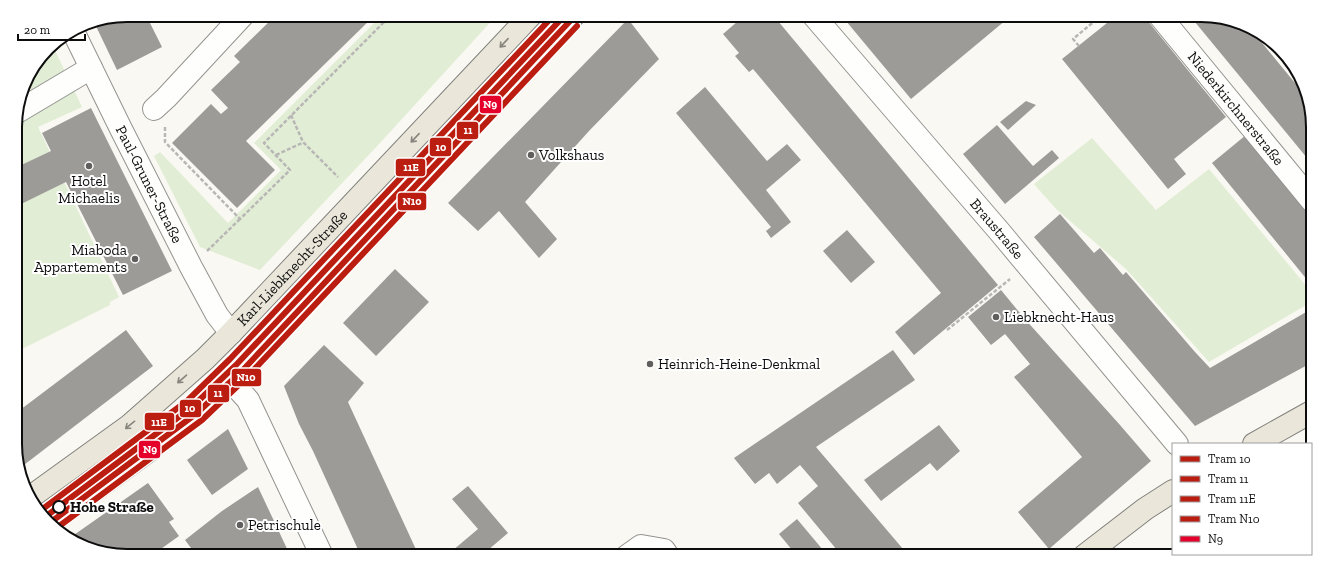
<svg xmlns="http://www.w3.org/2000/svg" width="1328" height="571" viewBox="0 0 1328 571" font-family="'Zilla Slab',serif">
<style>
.green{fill:#e1edd4}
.building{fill:#9d9b97}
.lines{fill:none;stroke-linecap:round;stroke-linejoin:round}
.minor-casing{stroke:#949390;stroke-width:24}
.major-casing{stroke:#81807d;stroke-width:24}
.path{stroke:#b8b7b6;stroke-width:2.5;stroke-dasharray:4 2;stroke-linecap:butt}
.minor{stroke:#fefefd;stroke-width:22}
.major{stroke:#eae7da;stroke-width:22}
.bus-1-casing{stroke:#fff;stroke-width:9}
.bus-1{stroke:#e4002b;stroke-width:6}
.tram-1-casing{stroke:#fff;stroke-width:9}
.tram-2-casing{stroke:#fff;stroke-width:9}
.tram-3-casing{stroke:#fff;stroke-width:9}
.tram-4-casing{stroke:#fff;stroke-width:9}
.tram-1{stroke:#bb1e10;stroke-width:6}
.tram-2{stroke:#bb1e10;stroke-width:6}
.tram-3{stroke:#bb1e10;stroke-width:6}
.tram-4{stroke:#bb1e10;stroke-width:6}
.oneway{stroke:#87857e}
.poi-dot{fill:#605f5d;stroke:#fff;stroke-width:1.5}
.stop-dot{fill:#fff;stroke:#0d0d0d;stroke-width:2}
.labels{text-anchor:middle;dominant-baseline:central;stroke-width:4;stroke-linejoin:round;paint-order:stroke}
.street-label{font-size:15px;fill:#0d0d0d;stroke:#fff}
.poi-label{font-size:15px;fill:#0d0d0d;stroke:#fff;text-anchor:start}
.stop-label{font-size:15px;font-weight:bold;fill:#0d0d0d;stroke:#fff;text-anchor:start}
.rim{fill:none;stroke:#0d0d0d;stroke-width:2}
.line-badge{stroke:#fff;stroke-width:1.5}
.badge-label{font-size:11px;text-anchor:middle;font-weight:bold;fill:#fff}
</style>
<rect width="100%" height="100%" fill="#faf8f2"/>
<g class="green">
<path d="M382,15H497L380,143L260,270L200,247L154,156L160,152L228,223L281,170L254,143Z"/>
<path d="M52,44L82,107L38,127L119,297L110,302V305L16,352L15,120L27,77Z"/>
<path d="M1092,138L1156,210L1209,169L1313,294V301L1209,362L1126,269L1056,209L1034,184Z"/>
</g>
<g class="building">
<path d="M127,15H146L162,47L117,70L94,22Z"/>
<path d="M276,15H375L246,141L275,170L237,208L172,143L211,104L221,114L228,108L211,90L240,62L234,56Z"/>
<path d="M745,15H773L998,285L914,355L895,332L941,293L753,69L749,72L735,56L739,53L723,34Z"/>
<path d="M841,15H1012L911,99Z"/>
<path d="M1117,15H1143L1226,117L1174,159L1186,174L1168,189L1062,59Z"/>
<path d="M1191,15H1201L1243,23L1249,27L1304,94L1312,113V164L1190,16Z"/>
<path d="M628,19L659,59L589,131L525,202L557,239L539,258L499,211L478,231L448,203Z"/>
<path d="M54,42L58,49L43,56L53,43Z"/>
<path d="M705,87L767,161L787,144L801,160L766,190L791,222L771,238L766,231L771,227L676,113Z"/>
<path d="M1026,101L1036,105L1008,130L1000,122Z"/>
<path d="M91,108L172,271L123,295L66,182L15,207V168L51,151L42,133Z"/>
<path d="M997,125L1033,166L1052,150L1059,158L1005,204L963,154Z"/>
<path d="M1246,135L1312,217L1313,287L1212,163Z"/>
<path d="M1060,214L1094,253L1100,248L1123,275L1126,272L1195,352L1210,368L1313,308V362L1195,426L1034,237Z"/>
<path d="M847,230L875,262L851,283L823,251Z"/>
<path d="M395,269L429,302L376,356L343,323Z"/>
<path d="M1001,290L1024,318L1120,425L1151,461L1049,549L1018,512L1082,457L1014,377L1030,364L1005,334L991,345L968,317Z"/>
<path d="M126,330L153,366L20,468L16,458V413Z"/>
<path d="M324,345L364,383L348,402L419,556H361L313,451L299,424L284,386Z"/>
<path d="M893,350L915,380L816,447L909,556H842L798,503L818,486L800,465L777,484L769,473L755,484L734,458Z"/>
<path d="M939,425L960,451L937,471L930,463L881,501L864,480Z"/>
<path d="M228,429L248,469L212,495L187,460Z"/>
<path d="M148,483L174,519L169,522L179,536L151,556H127L85,548L71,537Z"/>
<path d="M468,486L508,533L481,556H446L478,529L452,499Z"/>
<path d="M258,487L290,555L303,548L306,556H197L185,540L222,511Z"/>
<path d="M797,519L828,556H797L779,534Z"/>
</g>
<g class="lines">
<g class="minor-casing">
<g id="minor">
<path id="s1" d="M813,15L999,231L1177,444"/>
<path id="s2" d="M1159,15L1312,201"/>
<path id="s3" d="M73,31L121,129L191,267L217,315L231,333"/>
<path d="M154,109L166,98L243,15"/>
<path d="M17,112L91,68"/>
<path d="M231,381L248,400L322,556"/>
<path d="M627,556L641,546L664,550L668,556"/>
</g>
</g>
<g class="major-casing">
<g id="major">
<path d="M1254,444L1313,411"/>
<path id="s4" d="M32,496L129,426L205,359L231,333L531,15"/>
<path d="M51,522L148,451L231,381L574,15"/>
<path d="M1084,556L1145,509L1173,491"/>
</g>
</g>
<g class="path">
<path d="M1079,46L1073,39L1102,15"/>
<path d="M291,115L303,142L338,177"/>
<path d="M165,127V142L240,219L290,170L264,143L391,15"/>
<path d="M276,155L302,143"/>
<path d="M207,251L240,219"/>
<path d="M947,330L1010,279"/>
</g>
<use href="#minor" class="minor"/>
<use href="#major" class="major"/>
<g class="bus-1-casing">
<path id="bus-1" d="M51,522L148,451L231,381L574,15"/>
</g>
<use href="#bus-1" class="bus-1"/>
<g class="tram-1-casing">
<path id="tram-1" d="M45,517L192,407L236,365L565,15"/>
</g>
<g class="tram-2-casing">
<path id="tram-2" d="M51,522L197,413L242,371L571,20"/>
</g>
<g class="tram-3-casing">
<path id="tram-3" d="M40,511L187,401L230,359L554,15"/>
</g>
<g class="tram-4-casing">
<path id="tram-4" d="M58,527L202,420L247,377L577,26"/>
</g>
<use href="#tram-1" class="tram-1"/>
<use href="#tram-2" class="tram-2"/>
<use href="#tram-3" class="tram-3"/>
<use href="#tram-4" class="tram-4"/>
</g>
<defs><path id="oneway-shaft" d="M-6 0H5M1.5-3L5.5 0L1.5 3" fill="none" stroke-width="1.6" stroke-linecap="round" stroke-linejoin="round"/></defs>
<g class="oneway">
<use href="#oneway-shaft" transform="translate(504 43) rotate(133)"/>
<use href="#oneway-shaft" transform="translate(415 138) rotate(133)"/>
<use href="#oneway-shaft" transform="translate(182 379) rotate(139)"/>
<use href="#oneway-shaft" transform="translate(130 425) rotate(141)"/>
</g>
<g class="poi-dot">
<circle cx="531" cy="155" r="4"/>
<circle cx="89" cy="166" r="4"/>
<circle cx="135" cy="259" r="4"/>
<circle cx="996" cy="317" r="4"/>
<circle cx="650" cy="364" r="4"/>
<circle cx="240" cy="525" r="4"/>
</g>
<circle class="stop-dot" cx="59" cy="507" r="6"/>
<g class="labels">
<g class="street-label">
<text stroke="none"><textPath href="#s2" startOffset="121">Niederkirchnerstraße</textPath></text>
<text stroke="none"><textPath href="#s3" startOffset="171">Paul-Gruner-Straße</textPath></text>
<text stroke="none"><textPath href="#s1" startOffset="282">Braustraße</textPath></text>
<text stroke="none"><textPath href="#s4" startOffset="347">Karl-Liebknecht-Straße</textPath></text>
</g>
<g class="poi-label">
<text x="539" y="155">Volkshaus</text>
<text x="89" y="181" text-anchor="middle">Hotel<tspan x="89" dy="17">Michaelis</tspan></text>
<text x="127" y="250" text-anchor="end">Miaboda<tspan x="127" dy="17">Appartements</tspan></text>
<text x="1004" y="317">Liebknecht-Haus</text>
<text x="658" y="364">Heinrich-Heine-Denkmal</text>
<text x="248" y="525">Petrischule</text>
</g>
<g class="stop-label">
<text x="70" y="507">Hohe Straße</text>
</g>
</g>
<path d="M0 0H1328V571H0ZM127 22H1201A105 105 0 0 1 1306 127V444A105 105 0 0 1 1201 549H127A105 105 0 0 1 22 444V127A105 105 0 0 1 127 22Z" fill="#fff" fill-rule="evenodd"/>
<path class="rim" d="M127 22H1201A105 105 0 0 1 1306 127V444A105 105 0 0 1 1201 549H127A105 105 0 0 1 22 444V127A105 105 0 0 1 127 22Z"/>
<g class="line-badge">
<rect x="479" y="95" width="23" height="19" rx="4" fill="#e4002b"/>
<rect x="456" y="121" width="23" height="19" rx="4" fill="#bb1e10"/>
<rect x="429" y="137" width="23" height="20" rx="4" fill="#bb1e10"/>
<rect x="395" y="158" width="31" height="19" rx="4" fill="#bb1e10"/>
<rect x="397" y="192" width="30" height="19" rx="4" fill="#bb1e10"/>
<rect x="231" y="368" width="31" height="19" rx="4" fill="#bb1e10"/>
<rect x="207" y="384" width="23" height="19" rx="4" fill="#bb1e10"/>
<rect x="179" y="399" width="23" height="19" rx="4" fill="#bb1e10"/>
<rect x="144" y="412" width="31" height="19" rx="4" fill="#bb1e10"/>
<rect x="138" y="440" width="23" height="19" rx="4" fill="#e4002b"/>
</g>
<g class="badge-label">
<text x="490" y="108">N9</text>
<text x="468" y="134">11</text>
<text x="441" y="151">10</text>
<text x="411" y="171">11E</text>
<text x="412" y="205">N10</text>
<text x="246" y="381">N10</text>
<text x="218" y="397">11</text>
<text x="190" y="412">10</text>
<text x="159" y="426">11E</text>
<text x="150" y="453">N9</text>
</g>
<rect x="1172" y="443" width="140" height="112" fill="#ffffff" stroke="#9e9e9e"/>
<rect x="1180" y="456" width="20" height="6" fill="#bb1e10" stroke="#9e9e9e"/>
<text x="1208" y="463" font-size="12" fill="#0d0d0d">Tram 10</text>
<rect x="1180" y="476" width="20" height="6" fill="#bb1e10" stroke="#9e9e9e"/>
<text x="1208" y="483" font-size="12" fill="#0d0d0d">Tram 11</text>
<rect x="1180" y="496" width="20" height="6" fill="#bb1e10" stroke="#9e9e9e"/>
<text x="1208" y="503" font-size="12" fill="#0d0d0d">Tram 11E</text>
<rect x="1180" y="516" width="20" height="6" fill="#bb1e10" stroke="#9e9e9e"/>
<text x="1208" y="523" font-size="12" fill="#0d0d0d">Tram N10</text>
<rect x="1180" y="536" width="20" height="6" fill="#e4002b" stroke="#9e9e9e"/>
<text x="1208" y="543" font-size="12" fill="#0d0d0d">N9</text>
<path d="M18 34v6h67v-6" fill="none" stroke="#0d0d0d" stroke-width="2"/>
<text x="24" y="34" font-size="12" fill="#0d0d0d" stroke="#ffffff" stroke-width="3" paint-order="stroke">20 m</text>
</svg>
